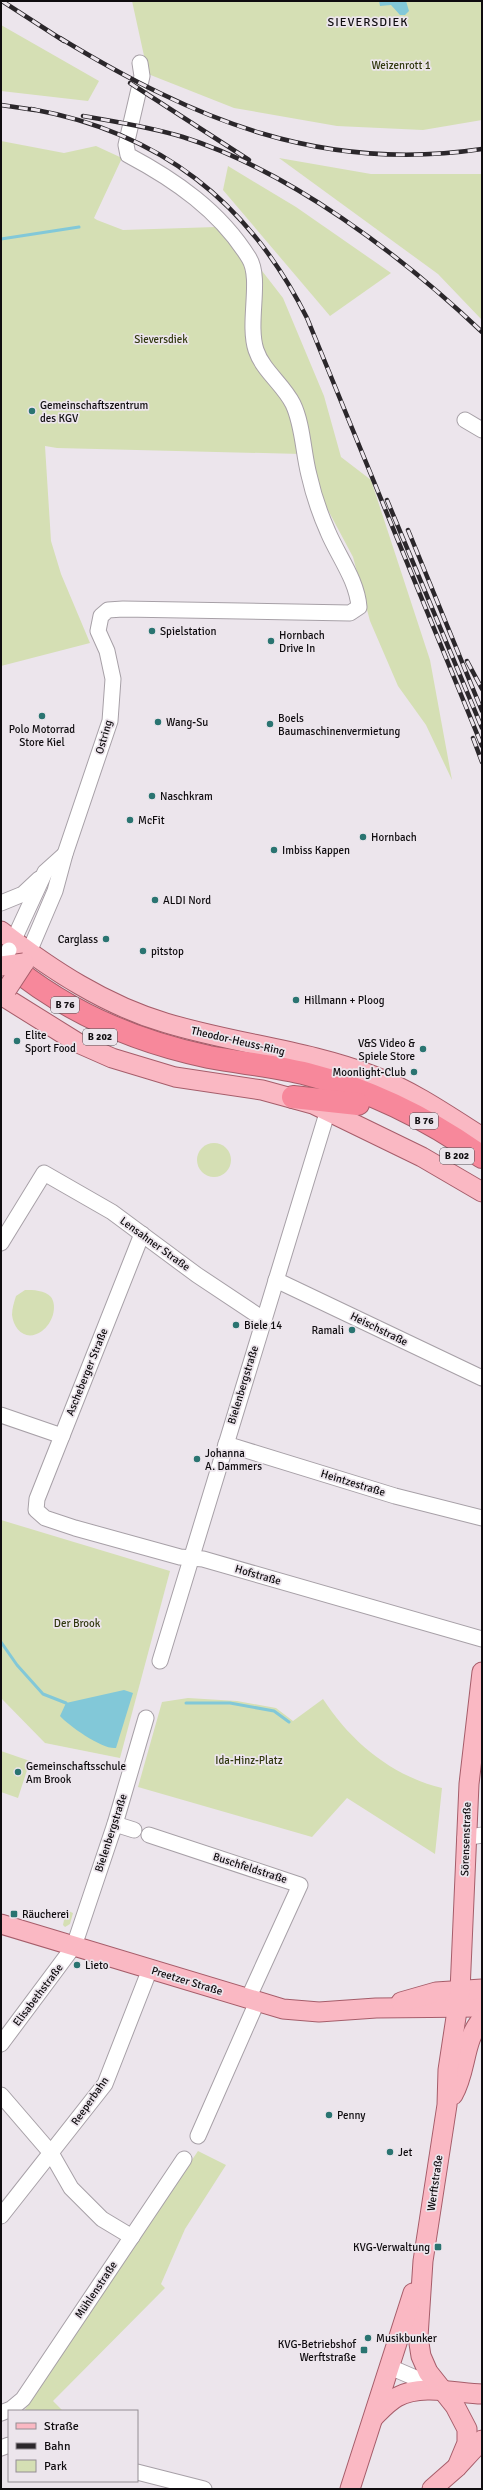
<svg xmlns="http://www.w3.org/2000/svg" width="483" height="2490" viewBox="0 0 483 2490" font-family="Signika,sans-serif">
<style>
.green{fill:#d5dfb4}
.water{fill:#82c8d8}
.lines{fill:none;stroke-linecap:round;stroke-linejoin:round}
.stream{stroke:#82c8d8;stroke-width:3}
.minor-casing{stroke:#a7a0a7;stroke-width:17}
.major-casing{stroke:#a65d6a;stroke-width:21}
.highway-casing{stroke:#a65d6a;stroke-width:24}
.minor{stroke:#fff;stroke-width:15}
.major{stroke:#fab8c3;stroke-width:19}
.highway{stroke:#f7889b;stroke-width:22}
.rail-casing{stroke:#2b272b;stroke-width:4.5}
.rail{stroke:#ece5ec;stroke-width:3;stroke-dasharray:9;stroke-linecap:butt}
.minor-bridge-casing{stroke:#a7a0a7;stroke-width:17;stroke-linecap:butt}
.major-bridge-casing{stroke:#a65d6a;stroke-width:21;stroke-linecap:butt}
.minor-bridge{stroke:#fff;stroke-width:15}
.major-bridge{stroke:#fab8c3;stroke-width:19}
.poi-dot{fill:#2a7471;stroke:#ece5ec;stroke-width:1.5}
.labels{text-anchor:middle;dominant-baseline:central;stroke-width:3.5;stroke-linejoin:round;paint-order:stroke}
.shield{fill:#ece5ec;stroke:#514d51;stroke-width:1}
.shield-label{font-size:10px;font-weight:bold;fill:#0f0c0f}
.park-label{font-size:11px;fill:#31380f;stroke:#ece5ec}
.poi-label{font-size:11px;fill:#0f0c0f;stroke:#ece5ec;text-anchor:start}
.street-label{font-size:11px;fill:#0f0c0f;stroke:#ece5ec}
.neighbourhood-label{font-size:12px;letter-spacing:1px;fill:#0f0c0f;stroke:#ece5ec}
</style>
<rect width="100%" height="100%" fill="#ece5ec"/>
<g class="green">
<path d="M132,1H482V120L423,130L337,126L234,108L148,74Z"/>
<path d="M1,25L99,81L88,101L1,91Z"/>
<path d="M1,141L64,153L96,146L122,158L94,218L97,220L123,230L216,227L259,267L283,298L324,396L341,457L371,480L430,660L452,780L426,725L398,686L370,621L353,557L304,465L301,454L57,448L45,446L51,541L61,574L90,643L1,666Z"/>
<path d="M279,158L371,174H482V320L438,274Z"/>
<path d="M228,166L296,207L391,273L330,316L223,190Z"/>
<circle cx="214" cy="1160" r="17"/>
<path d="M25,1290C33,1290 45,1290 51,1297C58,1307 52,1324 42,1331C27,1342 14,1331 12,1315C12,1309 14,1302 16,1296Z"/>
<path d="M1,1520L170,1571L120,1758L45,1743L1,1698Z"/>
<path d="M188,1698L237,1701L276,1708L293,1721L323,1699C351,1742 392,1776 442,1788L435,1854L347,1798L312,1837L138,1787L162,1702Z"/>
<path d="M1,1751L30,1761L18,1798L1,1792Z"/>
<path d="M66,1910L73,1913L70,1924L65,1927L63,1925Z"/>
<path d="M198,2151L226,2165L185,2229L161,2284L165,2288L53,2401L63,2411H24Z"/>
</g>
<g class="water">
<path d="M379,1H406L409,11L405,15H400L391,5L380,6Z"/>
<path d="M124,1690L133,1693L116,1748C103,1750 69,1726 60,1716L66,1703Z"/>
</g>
<g class="lines">
<g class="stream">
<path d="M1,239L79,227"/>
<path d="M1,1642L17,1665L43,1694L66,1703"/>
<path d="M186,1703H230L274,1711L289,1722"/>
</g>
<g class="minor-casing">
<g id="minor">
<path d="M465,420L482,430"/>
<path d="M1,903L23,894L39,879"/>
<path d="M9,950L45,872L65,854"/>
<path d="M29,952L55,891L65,854L110,721L113,679L107,651L98,631L101,616L108,610L123,609L350,613L359,607C357,580 338,556 328,532C320,514 313,493 309,475C303,452 303,425 293,404C283,384 263,371 256,350C247,322 262,279 249,258C220,211 175,180 128,155L126,145L142,76L140,63"/>
<path d="M142,1234L37,1499L36,1510L45,1518L75,1528L180,1557L203,1559L482,1639"/>
<path d="M1,1243L44,1173L112,1212L197,1275L263,1319"/>
<path d="M276,1280L482,1378"/>
<path d="M1,1415L62,1436"/>
<path d="M226,1444L395,1496L482,1518"/>
<path d="M160,1661L328,1110"/>
<path d="M115,1824L134,1830"/>
<path d="M149,1835L300,1885L248,1999"/>
<path d="M465,1838L482,1835"/>
<path d="M1,2044L74,1946L115,1824L146,1718"/>
<path d="M1,2095L51,2153L71,2188L102,2219L132,2237"/>
<path d="M198,2136L257,2002"/>
<path d="M1,2216L105,2084L150,1969"/>
<path d="M390,2367L441,2389"/>
<path d="M1,2413L11,2409L23,2399L184,2159"/>
<path d="M1,2448L9,2445"/>
<path d="M137,2472L204,2489"/>
</g>
</g>
<g class="major-casing">
<g id="major">
<path d="M1,931C52,970 105,1005 166,1023C235,1044 307,1050 374,1076C411,1090 449,1116 482,1137"/>
<path d="M1,995L78,1043L112,1058L175,1077L262,1090L313,1104L422,1157L482,1192"/>
<path d="M1,1924L283,2009L319,2012L376,2008L482,2007"/>
<path d="M401,2002L436,1992L482,1989"/>
<path d="M453,2095C467,2071 463,2040 482,2019"/>
<path d="M374,2417C381,2410 388,2402 397,2397C421,2384 456,2393 482,2394"/>
<path d="M457,2467L467,2443V2429L455,2406L428,2372L421,2356L418,2337L423,2261L447,2105L448,2070L460,1991L469,1784L482,1672"/>
<path d="M350,2489L413,2293"/>
<path d="M432,2489L457,2467L482,2440"/>
</g>
</g>
<g class="highway-casing">
<g id="highway">
<path d="M3,959C62,1010 133,1041 209,1057C241,1063 275,1066 307,1074C370,1090 430,1120 482,1157"/>
<path d="M293,1097L358,1104"/>
</g>
</g>
<use href="#minor" class="minor"/>
<use href="#major" class="major"/>
<use href="#highway" class="highway"/>
<g class="rail-casing">
<g id="rail">
<path d="M2,1L64,41"/>
<path d="M60,38C195,120 321,173 482,149"/>
<path d="M130,83L249,160"/>
<path d="M1,105L35,110"/>
<path d="M31,109C160,132 249,202 307,318L482,746"/>
<path d="M83,116C117,122 150,127 183,137C290,171 401,255 482,332"/>
<path d="M387,500L482,728"/>
<path d="M408,530L482,711"/>
<path d="M467,661L482,689"/>
<path d="M473,738L482,762"/>
</g>
</g>
<use href="#rail" class="rail"/>
<g class="minor-bridge-casing">
<path id="minor-bridge" d="M1,964L9,950"/>
</g>
<g class="major-bridge-casing">
<g id="major-bridge">
<path d="M1,966L24,963"/>
<path d="M7,989L24,963"/>
</g>
</g>
<use href="#minor-bridge" class="minor-bridge"/>
<use href="#major-bridge" class="major-bridge"/>
</g>
<g class="poi-dot">
<circle cx="32" cy="411" r="4"/>
<circle cx="152" cy="631" r="4"/>
<circle cx="271" cy="641" r="4"/>
<circle cx="42" cy="716" r="4"/>
<circle cx="158" cy="722" r="4"/>
<circle cx="270" cy="724" r="4"/>
<circle cx="152" cy="796" r="4"/>
<circle cx="130" cy="820" r="4"/>
<circle cx="363" cy="837" r="4"/>
<circle cx="274" cy="850" r="4"/>
<circle cx="155" cy="900" r="4"/>
<circle cx="106" cy="939" r="4"/>
<circle cx="143" cy="951" r="4"/>
<circle cx="296" cy="1000" r="4"/>
<circle cx="17" cy="1041" r="4"/>
<circle cx="423" cy="1049" r="4"/>
<circle cx="414" cy="1072" r="4"/>
<circle cx="236" cy="1325" r="4"/>
<circle cx="352" cy="1330" r="4"/>
<circle cx="197" cy="1459" r="4"/>
<circle cx="18" cy="1772" r="4"/>
<rect x="10" y="1910" width="8" height="8" rx="2"/>
<circle cx="77" cy="1965" r="4"/>
<circle cx="329" cy="2115" r="4"/>
<circle cx="390" cy="2152" r="4"/>
<rect x="434" y="2243" width="8" height="8" rx="2"/>
<circle cx="368" cy="2338" r="4"/>
<rect x="360" y="2346" width="8" height="8" rx="2"/>
</g>
<g class="labels">
<g class="shield">
<rect x="51" y="997" width="28" height="16" rx="3"/>
<rect x="83" y="1029" width="34" height="16" rx="3"/>
<rect x="410" y="1113" width="28" height="16" rx="3"/>
<rect x="440" y="1148" width="34" height="16" rx="3"/>
</g>
<g class="shield-label">
<text x="65" y="1005">B 76</text>
<text x="100" y="1037">B 202</text>
<text x="424" y="1121">B 76</text>
<text x="457" y="1156">B 202</text>
</g>
<g class="park-label">
<text x="401" y="65">Weizenrott 1</text>
<text x="161" y="339">Sieversdiek</text>
<text x="77" y="1623">Der Brook</text>
<text x="249" y="1760">Ida-Hinz-Platz</text>
</g>
<g class="poi-label">
<text x="40" y="405">Gemeinschaftszentrum<tspan x="40" dy="13">des KGV</tspan></text>
<text x="160" y="631">Spielstation</text>
<text x="279" y="635">Hornbach<tspan x="279" dy="13">Drive In</tspan></text>
<text x="278" y="718">Boels<tspan x="278" dy="13">Baumaschinenvermietung</tspan></text>
<text x="166" y="722">Wang-Su</text>
<text x="42" y="729" text-anchor="middle">Polo Motorrad<tspan x="42" dy="13">Store Kiel</tspan></text>
<text x="160" y="796">Naschkram</text>
<text x="138" y="820">McFit</text>
<text x="371" y="837">Hornbach</text>
<text x="282" y="850">Imbiss Kappen</text>
<text x="163" y="900">ALDI Nord</text>
<text x="98" y="939" text-anchor="end">Carglass</text>
<text x="151" y="951">pitstop</text>
<text x="304" y="1000">Hillmann + Ploog</text>
<text x="25" y="1035">Elite<tspan x="25" dy="13">Sport Food</tspan></text>
<text x="415" y="1043" text-anchor="end">V&amp;S Video &amp;<tspan x="415" dy="13">Spiele Store</tspan></text>
<text x="406" y="1072" text-anchor="end">Moonlight-Club</text>
<text x="244" y="1325">Biele 14</text>
<text x="344" y="1330" text-anchor="end">Ramali</text>
<text x="205" y="1453">Johanna<tspan x="205" dy="13">A. Dammers</tspan></text>
<text x="26" y="1766">Gemeinschaftsschule<tspan x="26" dy="13">Am Brook</tspan></text>
<text x="22" y="1914">Räucherei</text>
<text x="85" y="1965">Lieto</text>
<text x="337" y="2115">Penny</text>
<text x="398" y="2152">Jet</text>
<text x="430" y="2247" text-anchor="end">KVG-Verwaltung</text>
<text x="376" y="2338">Musikbunker</text>
<text x="356" y="2344" text-anchor="end">KVG-Betriebshof<tspan x="356" dy="13">Werftstraße</tspan></text>
</g>
<g class="street-label">
<text transform="translate(104 737) rotate(-74)">Ostring</text>
<text transform="translate(238 1041) rotate(13)">Theodor-Heuss-Ring</text>
<text transform="translate(155 1244) rotate(36)">Lensahner Straße</text>
<text transform="translate(379 1329) rotate(26)">Heischstraße</text>
<text transform="translate(87 1372) rotate(-68)">Ascheberger Straße</text>
<text transform="translate(243 1385) rotate(-73)">Bielenbergstraße</text>
<text transform="translate(353 1483) rotate(17)">Heintzestraße</text>
<text transform="translate(258 1575) rotate(16)">Hofstraße</text>
<text transform="translate(111 1833) rotate(-72)">Bielenbergstraße</text>
<text transform="translate(466 1839) rotate(-88)">Sörensenstraße</text>
<text transform="translate(250 1868) rotate(18)">Buschfeldstraße</text>
<text transform="translate(187 1981) rotate(17)">Preetzer Straße</text>
<text transform="translate(38 1995) rotate(-53)">Elisabethstraße</text>
<text transform="translate(90 2101) rotate(-55)">Reeperbahn</text>
<text transform="translate(435 2183) rotate(-82)">Werftstraße</text>
<text transform="translate(96 2290) rotate(-56)">Mühlenstraße</text>
</g>
<g class="neighbourhood-label">
<text x="368" y="22">SIEVERSDIEK</text>
</g>
</g>
<rect width="483" height="2490" fill="none" stroke="#0f0c0f" stroke-width="4"/>
<rect x="8" y="2410" width="130" height="72" fill="#ece5ec" stroke="#948e94"/>
<rect x="16" y="2423" width="20" height="6" fill="#fab8c3" stroke="#948e94"/>
<text x="44" y="2430" font-size="12" fill="#0f0c0f">Straße</text>
<rect x="16" y="2443" width="20" height="6" fill="#2b272b" stroke="#948e94"/>
<text x="44" y="2450" font-size="12" fill="#0f0c0f">Bahn</text>
<rect x="16" y="2460" width="20" height="12" fill="#d5dfb4" stroke="#948e94"/>
<text x="44" y="2470" font-size="12" fill="#0f0c0f">Park</text>
</svg>
